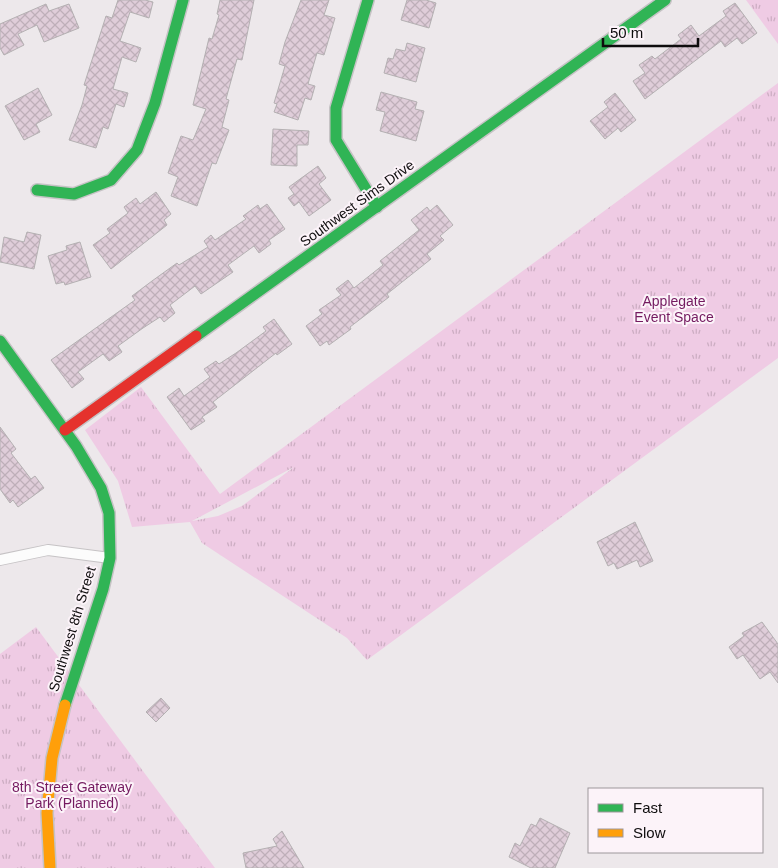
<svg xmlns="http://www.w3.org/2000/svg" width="778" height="868" viewBox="0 0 778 868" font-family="Helvetica,sans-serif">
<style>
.park{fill:url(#park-tufts);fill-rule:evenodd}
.building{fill:url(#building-cross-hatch);stroke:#b4b0b2}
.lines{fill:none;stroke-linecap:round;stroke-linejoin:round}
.street-casing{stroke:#c6c3c5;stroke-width:12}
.fast-casing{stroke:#c6c3c5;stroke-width:14}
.slow-casing{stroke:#c6c3c5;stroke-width:14}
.jam-casing{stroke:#c6c3c5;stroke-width:14}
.street{stroke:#fcfcfc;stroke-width:10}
.fast{stroke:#30b455;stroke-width:11}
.slow{stroke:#ff9f0a;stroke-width:11}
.jam{stroke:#e5322d;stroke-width:11}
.labels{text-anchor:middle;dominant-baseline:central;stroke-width:4;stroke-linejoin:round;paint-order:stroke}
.street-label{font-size:14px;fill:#0e0c0d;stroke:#fcf3f9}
.park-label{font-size:14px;fill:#741a60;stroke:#fcf3f9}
</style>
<defs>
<pattern id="park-tufts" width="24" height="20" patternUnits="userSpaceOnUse" patternTransform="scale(1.25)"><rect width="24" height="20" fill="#efcbe4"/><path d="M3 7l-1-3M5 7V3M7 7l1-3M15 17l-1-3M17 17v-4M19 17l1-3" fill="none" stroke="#ccadc2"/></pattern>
<pattern id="building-cross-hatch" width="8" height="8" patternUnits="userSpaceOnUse" patternTransform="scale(1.25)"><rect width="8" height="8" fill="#dfcdd9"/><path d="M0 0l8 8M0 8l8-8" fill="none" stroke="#beafb9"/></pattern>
</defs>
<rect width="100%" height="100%" fill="#ede8eb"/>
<g class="park">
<path d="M746,0H778V44Z"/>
<path d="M778,83V358L367,660L347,638L202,543L190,522L132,527L118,481L85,430L141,387L220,494ZM294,467L242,506L218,516L192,521Z"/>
<path d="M36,627L215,868H0V654Z"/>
</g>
<g class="building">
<path d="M118,0H145L153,2L149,18L130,12L120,41L141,48L136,62L122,57L113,89L128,93L124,107L116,104L108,129L103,127L96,148L69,140L82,105L87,86L84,85L106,16L112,18Z"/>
<path d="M220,0H254L242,60L237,59L226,99L229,100L222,127L229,130L216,164L212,163L197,206L171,196L178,177L168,173L181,136L193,140L206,109L193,105L209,38L212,39L219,15L217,14Z"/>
<path d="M301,0H329L324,15L335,18L324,55L317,53L308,84L315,86L311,100L305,98L298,120L274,112L277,104L274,103L285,66L279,64L285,42Z"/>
<path d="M407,0H426L436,3L429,28L401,20Z"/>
<path d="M735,3L757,33L742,44L737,38L725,47L721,41L645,99L633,81L645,73L639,65L652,56L655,59L681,39L678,35L691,25L699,36L726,16L723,11Z"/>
<path d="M46,4L49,11L69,4L79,28L44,42L37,25L18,34L24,45L4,55L0,48V24Z"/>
<path d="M407,43L425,48L416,82L384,73L388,58L393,59L396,49L405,51Z"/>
<path d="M38,88L52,115L36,124L40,132L24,140L5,106Z"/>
<path d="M381,92L417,102L415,109L424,111L416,141L380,131L385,112L376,110Z"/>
<path d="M615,93L636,120L621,132L618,128L605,139L590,121L608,107L604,102Z"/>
<path d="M273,129L309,131L308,145H297V166L271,165Z"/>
<path d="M318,166L326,178L319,184L331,200L309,216L299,202L294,206L288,198L294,194L289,187Z"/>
<path d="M156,192L171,214L164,220L167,225L111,269L93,245L110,233L107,229L128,213L124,207L136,198L140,204Z"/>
<path d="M267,204L285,229L269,240L271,244L259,253L254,246L228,265L233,272L201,294L195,286L170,305L175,313L164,322L160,317L143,328L118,346L122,352L109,361L103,354L78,372L84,379L72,388L51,360L135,300L132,296L152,281L177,263L179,265L208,247L204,241L211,235L215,240L246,219L243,216L258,205L260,209Z"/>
<path d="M437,205L453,225L440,236L444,240L427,254L431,259L387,294L389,297L350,327L351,329L329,345L327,341L320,346L306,326L322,314L319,310L341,295L336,289L348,280L354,288L383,265L380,261L419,230L411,220L427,207L430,211Z"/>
<path d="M27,232L41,235L34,269L0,262L4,237L24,242Z"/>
<path d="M80,242L91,277L65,285L64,282L56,284L48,256L67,250L66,246Z"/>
<path d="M274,319L292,344L277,355L276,353L213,402L217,407L202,417L205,421L191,430L167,397L179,388L184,396L210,377L204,369L216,361L219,364L236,353L266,331L263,327Z"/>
<path d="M0,427L16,449L11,453L31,479L35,476L44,488L18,507L13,500L10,503L0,489Z"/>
<path d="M635,522L653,561L640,567L637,560L617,569L614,563L608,566L597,542Z"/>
<path d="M762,622L778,644V683L770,672L760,679L743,655L737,659L729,647L744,636L742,633Z"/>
<path d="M161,698L170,708L156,722L146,712Z"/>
<path d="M540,818L570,833L555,868H531L509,857L515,843L520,846L531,824L536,826Z"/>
<path d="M282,831L304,868H246L243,853L277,846L273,839Z"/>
</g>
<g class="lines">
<g class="street-casing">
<path id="street" d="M0,560L48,550L110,558"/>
</g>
<g class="fast-casing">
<g id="fast">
<path d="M368,0L336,108V140L377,207"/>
<path d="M37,190L74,194L111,180L137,150L155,103L183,0"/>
<path d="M196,336L665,0"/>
<path d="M0,341L76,446L101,488L109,513L110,558L103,589L65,705"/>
</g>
</g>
<g class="slow-casing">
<path id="slow" d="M50,868L47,813L52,758L65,705"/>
</g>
<g class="jam-casing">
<path id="jam" d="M65,430L196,336"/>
</g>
<use href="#street" class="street"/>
<use href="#fast" class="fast"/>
<use href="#slow" class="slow"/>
<use href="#jam" class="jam"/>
</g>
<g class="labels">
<g class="street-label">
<text transform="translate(357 203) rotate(-36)">Southwest Sims Drive</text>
<text transform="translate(72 629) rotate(-73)">Southwest 8th Street</text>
</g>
<g class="park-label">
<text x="674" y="301">Applegate<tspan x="674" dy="16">Event Space</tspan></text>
<text x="72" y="787">8th Street Gateway<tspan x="72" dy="16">Park (Planned)</tspan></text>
</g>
</g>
<rect x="588" y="788" width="175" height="65" fill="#fcf3f9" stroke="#9d979b"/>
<rect x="598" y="804" width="25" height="8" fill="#30b455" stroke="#9d979b"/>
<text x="633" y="813" font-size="15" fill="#0e0c0d">Fast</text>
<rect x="598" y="829" width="25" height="8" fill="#ff9f0a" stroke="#9d979b"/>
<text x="633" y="838" font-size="15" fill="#0e0c0d">Slow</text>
<path d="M603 38v8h95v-8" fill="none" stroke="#0e0c0d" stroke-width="2.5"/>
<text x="610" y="38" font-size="15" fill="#0e0c0d" stroke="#fcf3f9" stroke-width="4" paint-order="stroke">50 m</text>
</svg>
